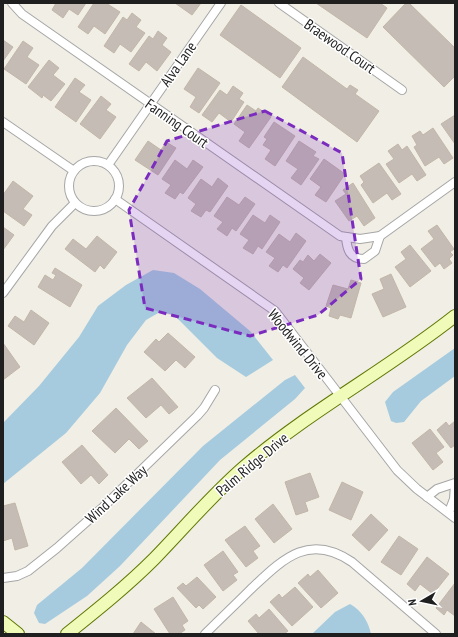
<svg xmlns="http://www.w3.org/2000/svg" width="458" height="637" viewBox="0 0 458 637" font-family="'PT Sans Narrow',sans-serif">
<style>
.water{fill:#a6cbde}
.building{fill:#c5bdb5;stroke:#c2b6a8}
.lines{fill:none;stroke-linecap:round;stroke-linejoin:round}
.street-casing{stroke:#a6a6a6;stroke-width:10}
.secondary-casing{stroke:#607804;stroke-width:14}
.street{stroke:#fff;stroke-width:8}
.secondary{stroke:#f0fab9;stroke-width:12}
.marked{fill:#7b2cbf;fill-opacity:0.2;stroke:#7b2cbf;stroke-width:3;stroke-dasharray:8 5;stroke-linejoin:round}
.labels{text-anchor:middle;dominant-baseline:central;stroke-width:3;stroke-linejoin:round;paint-order:stroke}
.street-label{font-size:15px;fill:#1f1f1f;stroke:#fff}
</style>
<rect width="100%" height="100%" fill="#f0eee5"/>
<g class="water">
<path d="M153,270L174,273L200,289L250,331L273,360L246,377L217,358L174,315L160,312L146,320L127,345L100,393L66,433L3,484V423L39,386L79,337L98,306L126,285Z"/>
<path d="M455,348V376L421,401L404,422L396,423L391,421L385,402L393,392Z"/>
<path d="M295,375L305,388L295,399L220,460L120,566L87,596L45,624L39,623L34,613L37,605L82,568L203,446L285,380Z"/>
<path d="M350,604C362,611 368,621 371,634H312L335,612Z"/>
</g>
<g class="building">
<path d="M56,3H86L78,15L69,9L63,18L52,10Z"/>
<path d="M94,3H106L120,12L105,34L94,26L88,34L78,27Z"/>
<path d="M175,3H201L192,15Z"/>
<path d="M316,3H380L387,8L367,38Z"/>
<path d="M406,3H409L455,48V76L444,87L383,27Z"/>
<path d="M241,5L301,48L280,78L220,35Z"/>
<path d="M132,13L141,20L136,27L145,33L131,52L120,44L114,53L104,46L123,17L127,20Z"/>
<path d="M158,31L167,38L162,45L171,52L157,71L146,62L139,71L129,64L149,36L153,39Z"/>
<path d="M3,40L13,47L3,61Z"/>
<path d="M23,41L33,48L27,57L39,65L26,84L4,69Z"/>
<path d="M303,57L347,89L350,85L358,90L355,94L379,111L357,142L282,87Z"/>
<path d="M49,60L59,68L53,75L65,84L51,101L43,95L42,98L28,87Z"/>
<path d="M198,68L220,83L199,113L190,107L196,97L184,89Z"/>
<path d="M75,78L85,85L79,92L91,100L76,122L55,107Z"/>
<path d="M233,86L243,93L239,99L244,102L231,122L219,113L212,122L202,115L220,90L227,95Z"/>
<path d="M101,96L111,104L106,110L116,117L100,139L80,124Z"/>
<path d="M247,105L256,111L258,108L271,117L249,148L239,141L245,132L234,124Z"/>
<path d="M455,115V144L441,124Z"/>
<path d="M274,122L295,136L275,166L265,159L271,150L263,145L267,139L264,137Z"/>
<path d="M433,128L453,158L444,164L439,157L425,166L414,147L417,145L412,136L420,131L423,135Z"/>
<path d="M148,141L161,150L166,142L176,148L158,175L135,160Z"/>
<path d="M299,141L316,152L313,156L319,159L301,185L291,178L298,169L286,161Z"/>
<path d="M398,144L402,150L407,146L426,175L417,181L412,174L399,183L386,164L394,159L388,151Z"/>
<path d="M324,159L345,174L326,202L315,195L321,187L310,179Z"/>
<path d="M175,160L187,169L193,160L203,167L183,194L180,192L175,199L165,193L171,185L162,179Z"/>
<path d="M379,163L401,194L392,200L387,193L373,203L361,185L364,182L360,176Z"/>
<path d="M218,178L228,186L210,212L206,210L201,217L191,211L196,204L188,198L201,179L212,187Z"/>
<path d="M13,181L33,196L23,209L32,215L24,226L3,211V195Z"/>
<path d="M353,183L375,218L364,226L357,216L349,221L335,201L346,194L343,190Z"/>
<path d="M227,197L239,205L245,197L255,204L236,231L232,228L227,236L217,229L223,222L214,216Z"/>
<path d="M253,215L265,223L270,215L280,222L262,249L258,246L253,254L243,248L249,240L240,234Z"/>
<path d="M437,225L454,249L450,252L453,255L449,259L452,263L444,269L440,263L435,267L421,249L434,239L428,231Z"/>
<path d="M3,227L14,235L3,250Z"/>
<path d="M296,233L306,241L287,268L283,265L278,272L269,266L275,258L266,252L279,234L290,242Z"/>
<path d="M97,236L117,252L104,269L100,265L95,272L65,249L73,239L86,249Z"/>
<path d="M410,245L431,271L410,287L395,267L406,259L401,252Z"/>
<path d="M320,254L331,263L309,290L300,283L304,278L293,269L300,260L303,262L308,255L314,261Z"/>
<path d="M55,268L82,285L70,307L38,287L45,275L53,280L56,275L52,273Z"/>
<path d="M391,274L406,307L383,317L372,294L384,289L380,279Z"/>
<path d="M351,280L361,283L351,318L340,315L338,319L329,316L331,308L326,306L333,285L348,289Z"/>
<path d="M31,310L49,323L34,345L8,326L15,316L24,322Z"/>
<path d="M168,333L195,357L185,368L176,360L165,371L144,352L156,339L159,342Z"/>
<path d="M3,343L20,367L3,380Z"/>
<path d="M152,378L178,407L169,414L161,405L146,418L127,398Z"/>
<path d="M116,408L148,441L139,449L129,439L115,453L92,431Z"/>
<path d="M455,421V445L451,448L437,430L446,422L449,426Z"/>
<path d="M430,429L444,447L436,453L443,462L433,470L412,443Z"/>
<path d="M82,445L108,475L99,484L91,475L81,484L62,462Z"/>
<path d="M310,473L319,497L305,502L308,511L296,515L285,482Z"/>
<path d="M342,482L363,492L351,520L329,510Z"/>
<path d="M15,503L28,546L15,550L12,538L3,541V506Z"/>
<path d="M273,504L292,529L274,543L255,519Z"/>
<path d="M371,514L388,530L369,551L352,535Z"/>
<path d="M245,526L260,546L253,551L258,558L246,567L225,540Z"/>
<path d="M399,536L418,549L401,575L381,562Z"/>
<path d="M223,551L238,572L233,575L237,580L223,591L204,565Z"/>
<path d="M427,557L449,574L433,594L420,584L415,591L407,584Z"/>
<path d="M318,570L338,593L321,608L298,583L308,574L310,577Z"/>
<path d="M197,577L216,597L203,609L199,605L196,608L177,588L183,583L186,586Z"/>
<path d="M455,583V616L447,610L444,615L436,608Z"/>
<path d="M295,587L313,607L292,626L270,602L279,594L282,598Z"/>
<path d="M173,597L188,621L182,625L185,630L179,634H170L154,609Z"/>
<path d="M269,609L288,631L284,634H259L248,621L256,614L259,618Z"/>
<path d="M141,622L156,634H133Z"/>
</g>
<g class="lines">
<g class="street-casing">
<g id="street">
<path d="M12,3L22,14L340,236L360,239L380,236L455,182"/>
<path d="M279,3L402,90"/>
<path d="M3,122L74,171"/>
<circle cx="94" cy="186" r="25"/>
<path d="M108,165L221,3"/>
<path d="M115,199L275,311L397,470L417,489L455,518"/>
<path d="M346,237C347,250 350,259 364,259L375,251L380,236"/>
<path d="M3,293L52,226L75,203"/>
<path d="M427,497L437,489L455,483"/>
<path d="M449,512L454,499L455,484"/>
<path d="M3,578L17,576L28,571L57,548L101,509L197,416L204,408L215,390"/>
<path d="M205,634C220,619 236,604 251,589C282,560 308,532 352,562L436,634"/>
</g>
</g>
<g class="secondary-casing">
<g id="secondary">
<path d="M3,622L18,634"/>
<path d="M67,634C97,610 127,586 154,559C184,528 211,496 243,468C309,411 387,370 455,316"/>
</g>
</g>
<use href="#street" class="street"/>
<use href="#secondary" class="secondary"/>
</g>
<path class="marked" d="M265,111L342,153L361,279L318,315L250,336L145,308L129,210L167,141Z"/>
<g class="labels">
<g class="street-label">
<text transform="translate(340 46) rotate(35)">Braewood Court</text>
<text transform="translate(178 64) rotate(-55)">Alva Lane</text>
<text transform="translate(177 123) rotate(35)">Fanning Court</text>
<text transform="translate(298 344) rotate(51)">Woodwind Drive</text>
<text transform="translate(252 464) rotate(-40)">Palm Ridge Drive</text>
<text transform="translate(116 494) rotate(-43)">Wind Lake Way</text>
</g>
</g>
<rect width="458" height="637" fill="none" stroke="#1f1f1f" stroke-width="8"/>
<g transform="translate(422 601) rotate(261)" stroke="#ffffff" stroke-width="3" paint-order="stroke">
<path d="M0-3L7 15L0 10L-7 15Z" fill="#1f1f1f"/>
<text y="-6" font-size="11" font-weight="bold" text-anchor="middle" fill="#1f1f1f">N</text>
</g>
</svg>
